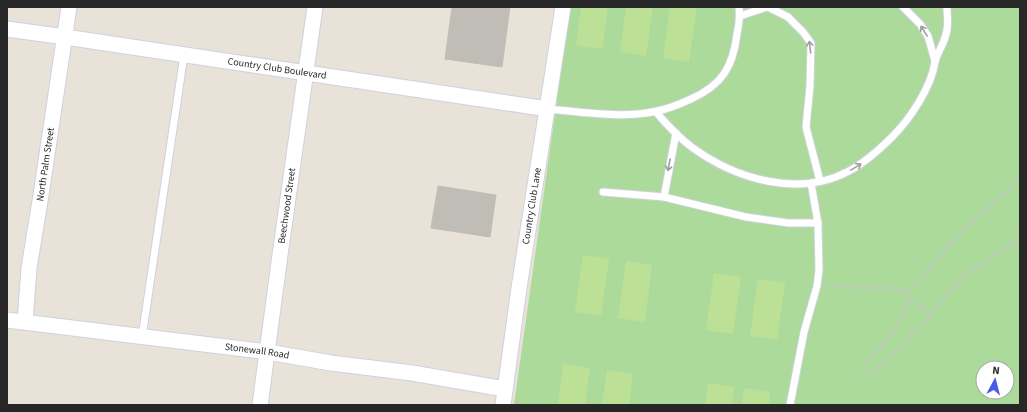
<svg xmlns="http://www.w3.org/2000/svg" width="1027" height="412" viewBox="0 0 1027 412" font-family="'Source Sans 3',sans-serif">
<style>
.green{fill:#acda9a;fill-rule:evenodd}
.pitch{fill:#bde097}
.building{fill:#c0bcb6;stroke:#c3beb4}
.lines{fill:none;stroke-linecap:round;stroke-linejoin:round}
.lane-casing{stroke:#cfd1de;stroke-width:9}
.street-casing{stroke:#cfd1de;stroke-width:17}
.path{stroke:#c3c3c3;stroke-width:2.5;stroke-dasharray:3 2;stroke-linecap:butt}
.lane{stroke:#fff;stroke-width:7}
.street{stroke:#fff;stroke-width:15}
.oneway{stroke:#9e9e9e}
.labels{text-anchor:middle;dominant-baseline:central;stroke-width:3;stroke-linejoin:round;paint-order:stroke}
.street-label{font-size:10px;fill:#272727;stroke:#fff}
</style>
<rect width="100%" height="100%" fill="#e8e2d9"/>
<path class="green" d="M570,7H1020V405H514ZM983,368H1007V392H983Z"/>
<g class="pitch">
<path d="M581,7H608L602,49L576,45Z"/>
<path d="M626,7H653L646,56L620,52Z"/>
<path d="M670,7H697L689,62L663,58Z"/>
<path d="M583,255L609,259L601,316L575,312Z"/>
<path d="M626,261L652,265L645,322L618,318Z"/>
<path d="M714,273L741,277L733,334L706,330Z"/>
<path d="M758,279L785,283L777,340L750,336Z"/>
<path d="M563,364L590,368L585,405H558Z"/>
<path d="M607,370L633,374L629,405H602Z"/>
<path d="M708,383L734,387L732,405H705Z"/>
<path d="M744,388L770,392L769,405H742Z"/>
</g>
<g class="building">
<path d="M452,7H510L502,67L445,59Z"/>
<path d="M438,186L496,195L490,237L431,228Z"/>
</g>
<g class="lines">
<g class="lane-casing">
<g id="lane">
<path d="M768,7L788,17L803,32L811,43L810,86L806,127L820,181"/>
<path d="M903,7L920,24L928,36L935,61"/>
<path d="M740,16L767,7"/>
<path d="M548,109C581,112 624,119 657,111C669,109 680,104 691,99C722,85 733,67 737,34C739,25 740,16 739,7"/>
<path d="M656,112C667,125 679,138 693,148C736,179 799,198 849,171C866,162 879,150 892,137C910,119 931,88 935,62C937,53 944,44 946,34C949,26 947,15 947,7"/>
<path d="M603,192L664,197L746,217L788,223H818"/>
<path d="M664,197L676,133"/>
<path d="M142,337L184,55"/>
<path d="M790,405L804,332L817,286L819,270L818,223L811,183"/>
</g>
</g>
<g class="street-casing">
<g id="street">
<path id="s1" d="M7,29L65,37L548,109"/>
<path id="s2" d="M7,320L268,352L331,363L412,373L505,389"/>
<path id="s3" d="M25,322L29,268L41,195L69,7"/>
<path id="s4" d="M260,405L280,255L315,7"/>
<path id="s5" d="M503,405L519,288L563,7"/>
</g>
</g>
<g class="path">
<path d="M1020,178L959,235L908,292C910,319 883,342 867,361L863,368L864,371L867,373L872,371L883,363L925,321L961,278L1020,238"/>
<path d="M827,287L892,288L908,292"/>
<path d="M909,299L931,315"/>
</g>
<use href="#lane" class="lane"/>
<use href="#street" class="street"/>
</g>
<defs><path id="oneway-shaft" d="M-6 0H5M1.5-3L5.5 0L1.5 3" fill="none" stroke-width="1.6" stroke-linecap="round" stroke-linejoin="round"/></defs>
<g class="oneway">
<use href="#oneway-shaft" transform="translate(924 31) rotate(-122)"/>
<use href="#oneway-shaft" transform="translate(810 47) rotate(-96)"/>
<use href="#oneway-shaft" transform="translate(669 165) rotate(101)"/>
<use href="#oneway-shaft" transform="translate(856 167) rotate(-31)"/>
</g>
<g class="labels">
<g class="street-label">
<text stroke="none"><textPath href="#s1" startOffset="273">Country Club Boulevard</textPath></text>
<text stroke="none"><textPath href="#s3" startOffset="159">North Palm Street</textPath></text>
<text stroke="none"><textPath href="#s4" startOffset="201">Beechwood Street</textPath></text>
<text stroke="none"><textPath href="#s5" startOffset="201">Country Club Lane</textPath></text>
<text stroke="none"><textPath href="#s2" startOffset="252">Stonewall Road</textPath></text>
</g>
</g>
<rect width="1027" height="412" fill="none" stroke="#272727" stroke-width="16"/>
<g transform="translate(995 380) rotate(7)"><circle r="19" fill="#ffffff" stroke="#a9a9a9"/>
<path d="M0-3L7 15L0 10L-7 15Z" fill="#485ce7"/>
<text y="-6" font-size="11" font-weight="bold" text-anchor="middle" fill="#272727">N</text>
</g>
</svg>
